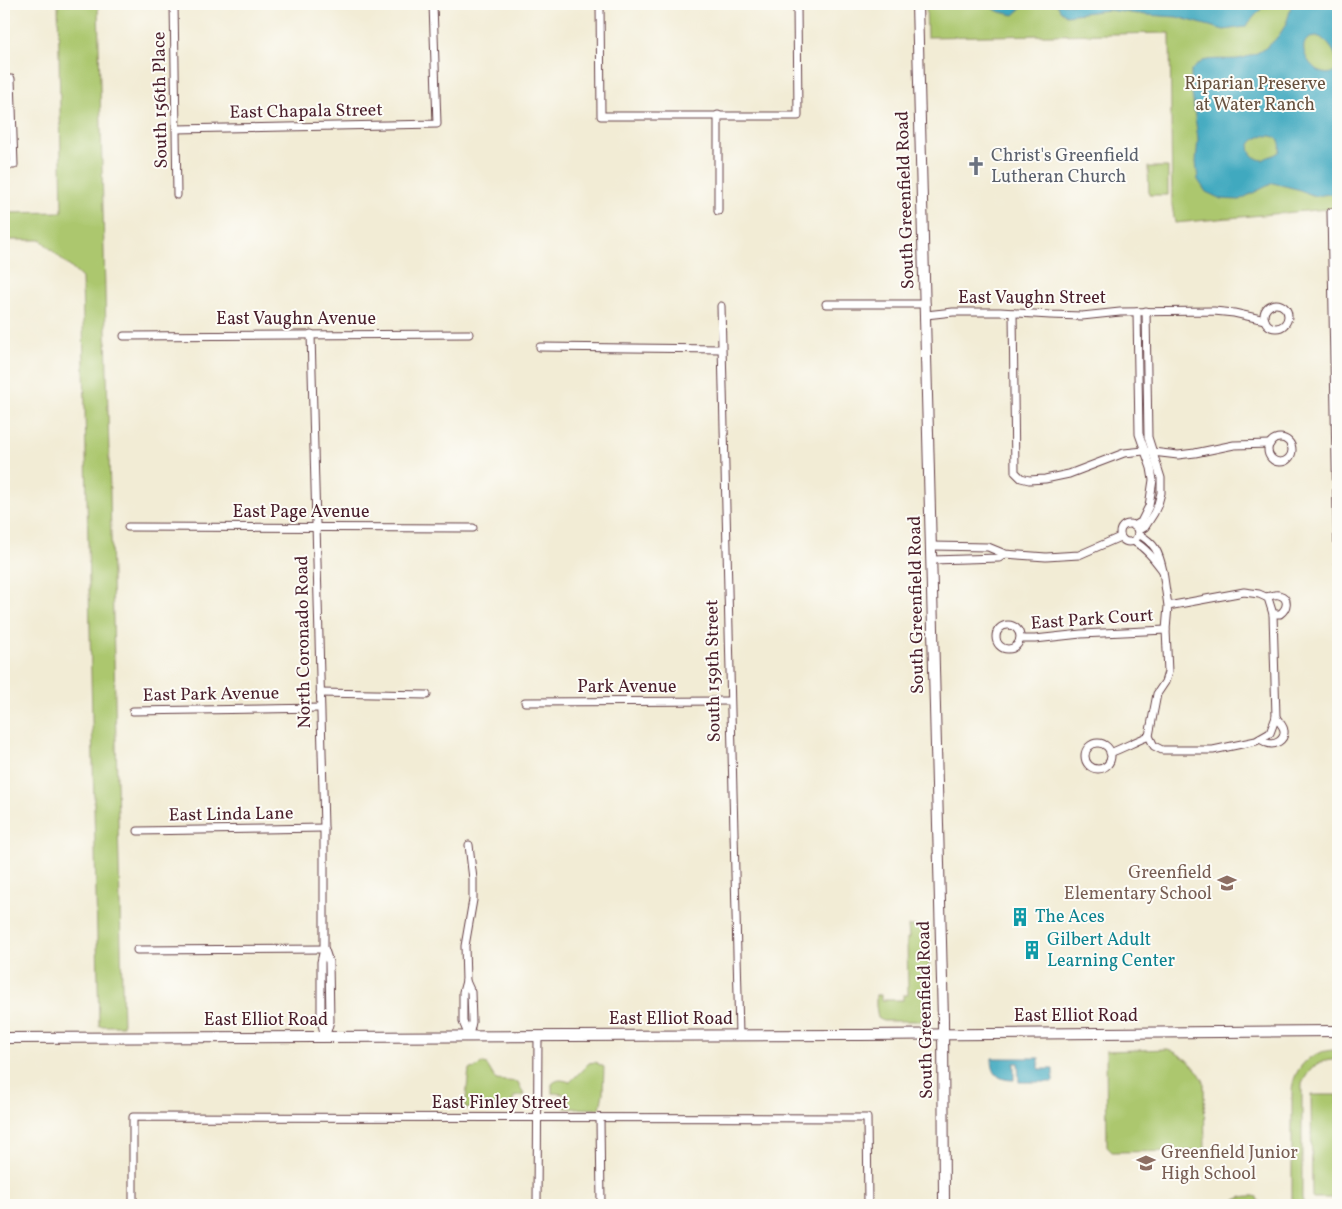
<svg xmlns="http://www.w3.org/2000/svg" width="1342" height="1209" viewBox="0 0 1342 1209" font-family="Vollkorn,serif">
<style>
.green{fill:#acc76e;stroke:#7b734c}
.water{fill:#3fa9bf;stroke:#446475;fill-rule:evenodd}
.lines{fill:none;stroke-linecap:round;stroke-linejoin:round}
.minor-casing{stroke:#633e44;stroke-width:9}
.secondary-casing{stroke:#633e44;stroke-width:12}
.minor{stroke:#fff;stroke-width:7}
.secondary{stroke:#fff;stroke-width:10}
.labels{text-anchor:middle;dominant-baseline:central;stroke-width:4;stroke-linejoin:round;paint-order:stroke}
.park-label{font-size:18px;fill:#67513f;stroke:#fdfcf7}
.street-label{font-size:18px;fill:#4a1f2b;stroke:#fdfcf7}
.worship-label{font-size:18px;fill:#5b616d;stroke:#fdfcf7;text-anchor:start}
.education-label{font-size:18px;fill:#785e54;stroke:#fdfcf7;text-anchor:end}
.culture-label{font-size:18px;fill:#0d838f;stroke:#fdfcf7;text-anchor:start}
</style>
<rect width="100%" height="100%" fill="#fdfcf7"/>
<filter id="ink" filterUnits="userSpaceOnUse"><feTurbulence type="fractalNoise" baseFrequency=".02" numOctaves="2"/><feDisplacementMap in="SourceGraphic" scale="10" xChannelSelector="R" yChannelSelector="G"/><feConvolveMatrix kernelMatrix="1 2 1 2 8 2 1 2 1" color-interpolation-filters="sRGB"/></filter>
<filter id="wash" filterUnits="userSpaceOnUse"><feTurbulence type="fractalNoise" baseFrequency=".0096" numOctaves="4" result="noise"/><feDisplacementMap in="SourceGraphic" scale="20" xChannelSelector="R" yChannelSelector="G"/><feGaussianBlur stdDeviation="1.12" result="paint"/><feColorMatrix in="noise" values="0 0 0 0 0 0 0 0 0 0 0 0 0 0 0 0 0 1.4 0 .05"/><feComposite in="paint" operator="in"/></filter>
<g filter="url(#wash)">
<rect width="100%" height="100%" fill="#f2ecd5"/>
<g class="green">
<path d="M58,4H98L123,1026H99L82,278L41,240H4V213L62,212Z"/>
<path d="M926,4H1338V208L1175,223L1172,205L1170,33L927,37Z"/>
<path d="M1148,167H1168V195H1149Z"/>
<path d="M908,926H924L928,930L931,1015L926,1021H883L878,1018L876,1006V995H881V1000H903V995H908L907,938H909Z"/>
<path d="M1168,1049C1184,1056 1197,1066 1204,1082L1205,1151L1112,1152L1107,1147L1106,1051Z"/>
<path d="M1338,1050V1060C1319,1059 1310,1067 1302,1084V1198L1304,1205H1294L1292,1199V1092C1293,1066 1313,1049 1338,1050Z"/>
<path d="M595,1062L604,1067L603,1093L600,1109L565,1108L564,1094L552,1093V1084C558,1078 563,1080 570,1082L589,1063Z"/>
<path d="M481,1063L487,1065L496,1080C504,1081 510,1081 518,1082L524,1095L514,1097L511,1108H465L469,1069L476,1068Z"/>
<path d="M1311,1095H1338V1198H1312Z"/>
<path d="M1254,1196L1257,1197L1259,1205H1229C1237,1197 1244,1196 1254,1196Z"/>
</g>
<g class="water">
<path d="M984,4H1026L1014,15L1000,12Z"/>
<path d="M1057,4H1261L1262,8L1245,27L1224,30L1177,17L1146,15L1108,10L1066,15L1060,10Z"/>
<path d="M1291,4H1338V63C1336,53 1329,43 1320,37C1317,37 1311,37 1308,39C1292,51 1326,90 1338,66V193L1315,196L1297,189L1273,183L1239,200L1221,199L1206,192L1198,180L1196,162L1198,139L1191,86V71C1194,68 1199,63 1203,61C1213,58 1228,60 1238,59C1267,54 1288,33 1291,4ZM1272,136C1280,139 1281,143 1280,151C1275,156 1268,156 1263,160C1247,158 1244,142 1260,137C1263,135 1268,136 1272,136Z"/>
<path d="M992,1058H1039V1069H1053V1082H1019L1018,1063H1014V1080C998,1080 992,1074 992,1058Z"/>
</g>
</g>
<g filter="url(#ink)">
<g class="lines">
<g class="minor-casing">
<g id="minor">
<path d="M174,4L177,195"/>
<path d="M600,4L601,116H798L797,4"/>
<path d="M4,79H11L14,165H4"/>
<path d="M718,115V211"/>
<path d="M177,129L437,124L433,4"/>
<path d="M1331,212L1338,562"/>
<circle cx="1276" cy="316" r="12"/>
<path d="M826,304H926"/>
<path d="M721,306L739,1035"/>
<path d="M1013,313L1015,472L1021,478L1029,480L1045,479L1069,474L1124,453L1144,451L1178,455L1195,453L1234,445L1270,444"/>
<path d="M926,315L953,312H1000L1050,315L1082,316L1120,312L1214,311L1234,313L1265,320"/>
<path d="M311,334L324,828V949L321,962V1021L325,1036"/>
<path d="M124,336L469,334"/>
<path d="M540,347L721,349"/>
<circle cx="1280" cy="450" r="12"/>
<circle cx="1129" cy="533" r="9"/>
<path d="M1134,526L1141,522L1149,506L1153,480L1151,468L1139,434L1137,312"/>
<path d="M128,527L473,528"/>
<path d="M1138,531L1145,527L1154,513L1158,504L1161,493V478L1148,437L1146,311"/>
<path d="M1133,541C1146,548 1154,559 1163,571C1159,552 1155,543 1138,534"/>
<path d="M932,546L988,547L1005,554L1046,557L1079,555L1120,537"/>
<path d="M932,560L999,558L1005,554"/>
<path d="M1163,571L1168,606L1166,630L1168,672L1165,682L1157,694L1149,736L1154,746L1162,750H1213L1256,741L1270,733L1276,717L1273,614L1268,598L1259,594L1244,592L1168,606"/>
<path d="M1266,597C1270,596 1275,594 1279,595C1290,598 1287,609 1280,614H1273"/>
<circle cx="1008" cy="637" r="12"/>
<path d="M1020,639H1035L1081,634L1166,630"/>
<path d="M320,693L427,695"/>
<path d="M525,702L730,701"/>
<path d="M133,711L320,708"/>
<path d="M1260,739C1262,740 1265,742 1267,743C1275,746 1285,740 1284,731C1284,726 1278,721 1276,717"/>
<circle cx="1098" cy="756" r="13"/>
<path d="M1110,753C1123,748 1136,741 1149,736"/>
<path d="M138,831L324,828"/>
<path d="M137,950L324,949"/>
<path d="M325,950L329,962L330,1021L326,1035"/>
<path d="M466,981L471,992L472,1022L469,1036"/>
<path d="M469,1036L463,1022V992L466,981L465,946L473,900V879L469,845"/>
<path d="M600,1118L601,1205"/>
<path d="M133,1205V1117L867,1118L868,1205"/>
<path d="M537,1205L538,1036"/>
</g>
</g>
<g class="secondary-casing">
<g id="secondary">
<path d="M917,4L943,1020L944,1205"/>
<path d="M4,1038L861,1035L1338,1031"/>
</g>
</g>
<use href="#minor" class="minor"/>
<use href="#secondary" class="secondary"/>
</g>
</g>
<defs>
<g id="church-bare" transform="scale(1.5)"><path d="M-1.2-6h2.4v3.5h3.3v2.4h-3.3V6h-2.4V-.1h-3.3v-2.4h3.3Z" fill="#6b7280" stroke="#fdfcf7" stroke-width="2.5" paint-order="stroke"/></g>
<g id="school-bare" transform="scale(1.5)"><path d="M0-5L7-2L0 1L-7-2ZM-4 1L0 2.5L4 1V4Q0 6-4 4Z" fill="#8d6e63" stroke="#fdfcf7" stroke-width="2.5" paint-order="stroke"/></g>
<g id="building-bare" transform="scale(1.5)"><path d="M-4-6H4V6H1V3H-1V6H-4ZM-2.5-4.3h1.7v1.8h-1.7ZM.8-4.3h1.7v1.8H.8ZM-2.5-1h1.7V.8h-1.7ZM.8-1h1.7V.8H.8Z" fill="#0f9aa8" stroke="#fdfcf7" stroke-width="2.5" paint-order="stroke"/></g>
</defs>
<g fill-rule="evenodd">
<use href="#church-bare" x="976" y="166"/>
<use href="#school-bare" x="1227" y="883"/>
<use href="#building-bare" x="1020" y="917"/>
<use href="#building-bare" x="1032" y="950"/>
<use href="#school-bare" x="1146" y="1163"/>
</g>
<g class="labels">
<g class="park-label">
<text x="1255" y="84">Riparian Preserve<tspan x="1255" dy="21">at Water Ranch</tspan></text>
</g>
<g class="street-label">
<text transform="translate(161 100) rotate(-91)">South 156th Place</text>
<text transform="translate(306 112) rotate(-1)">East Chapala Street</text>
<text transform="translate(906 200) rotate(-92)">South Greenfield Road</text>
<text x="1032" y="298">East Vaughn Street</text>
<text x="296" y="319">East Vaughn Avenue</text>
<text x="301" y="512">East Page Avenue</text>
<text transform="translate(917 605) rotate(-91)">South Greenfield Road</text>
<text transform="translate(1092 620) rotate(-4)">East Park Court</text>
<text transform="translate(304 642) rotate(-91)">North Coronado Road</text>
<text transform="translate(714 671) rotate(-91)">South 159th Street</text>
<text x="627" y="687">Park Avenue</text>
<text transform="translate(211 695) rotate(-1)">East Park Avenue</text>
<text transform="translate(231 815) rotate(-1)">East Linda Lane</text>
<text transform="translate(926 1010) rotate(-91)">South Greenfield Road</text>
<text x="1076" y="1016">East Elliot Road</text>
<text x="671" y="1019">East Elliot Road</text>
<text x="266" y="1020">East Elliot Road</text>
<text x="500" y="1103">East Finley Street</text>
</g>
<g class="worship-label">
<text x="991" y="156">Christ's Greenfield<tspan x="991" dy="21">Lutheran Church</tspan></text>
</g>
<g class="education-label">
<text x="1212" y="873">Greenfield<tspan x="1212" dy="21">Elementary School</tspan></text>
<text x="1161" y="1153" text-anchor="start">Greenfield Junior<tspan x="1161" dy="21">High School</tspan></text>
</g>
<g class="culture-label">
<text x="1035" y="917">The Aces</text>
<text x="1047" y="940">Gilbert Adult<tspan x="1047" dy="21">Learning Center</tspan></text>
</g>
</g>
<rect width="1342" height="1209" fill="none" stroke="#fdfcf7" stroke-width="20"/>
</svg>
